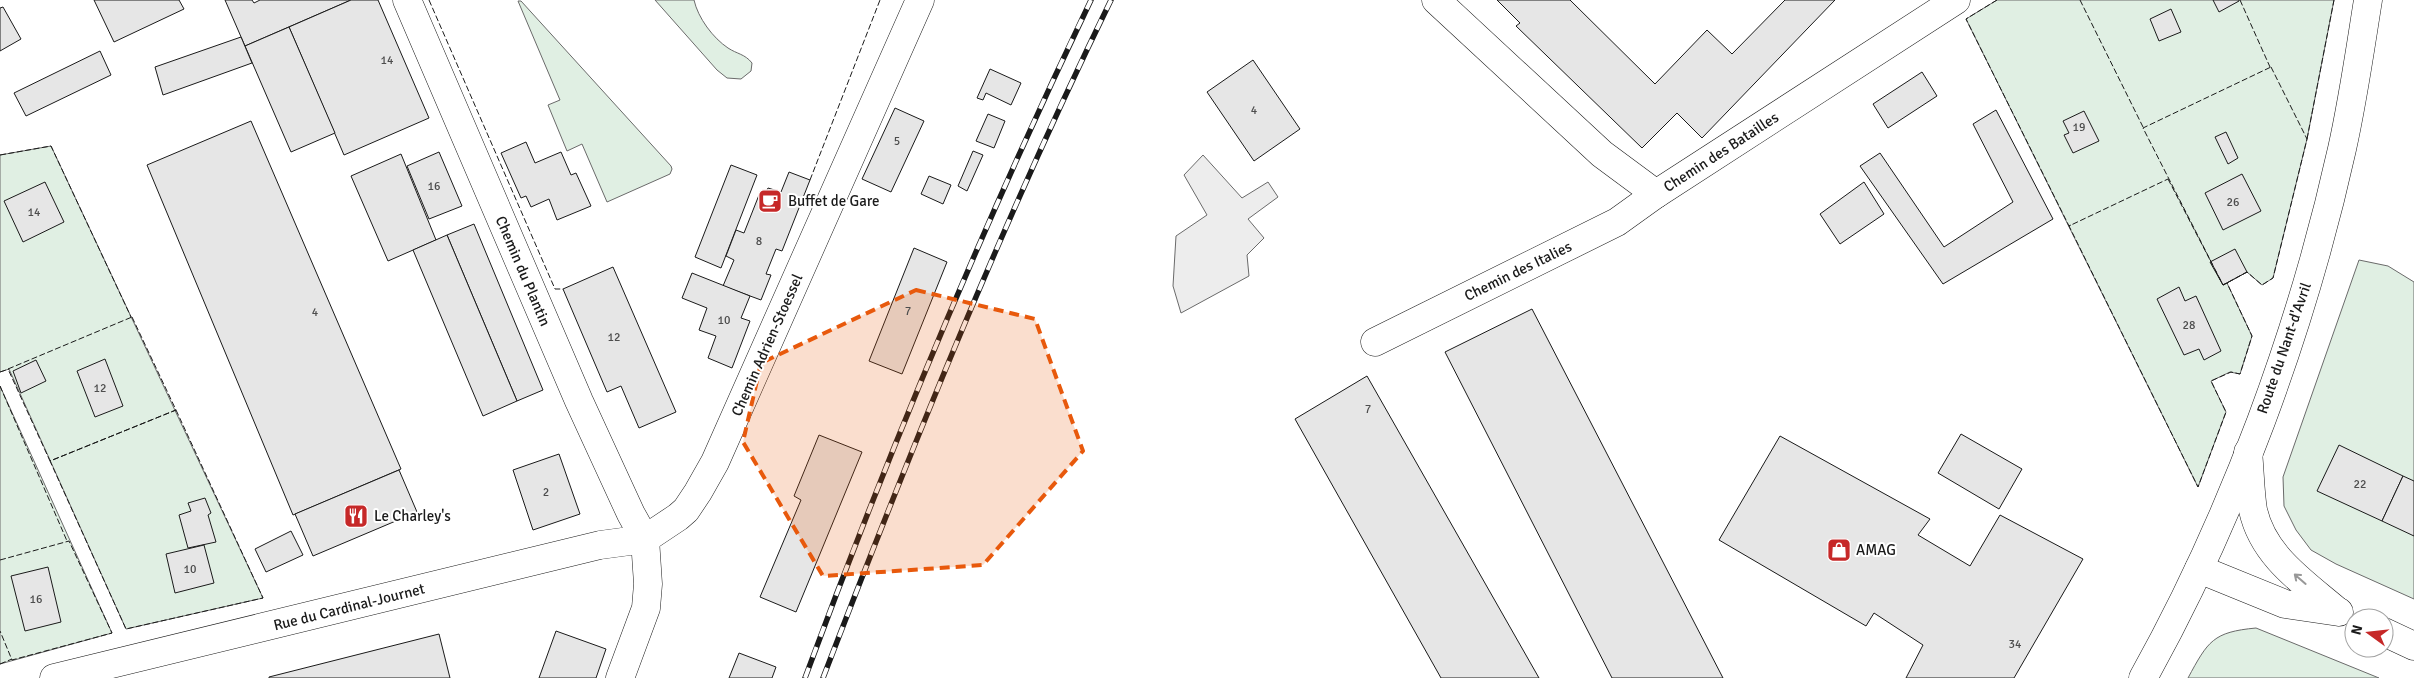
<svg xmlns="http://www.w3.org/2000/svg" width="2414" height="678" viewBox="0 0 2414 678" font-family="Signika,sans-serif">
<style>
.green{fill:#e0efe3;stroke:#6a6a6a}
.parking{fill:#ededed;stroke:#6a6a6a}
.building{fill:#e6e6e6;stroke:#1a1a1a}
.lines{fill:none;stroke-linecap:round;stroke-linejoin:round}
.minor-casing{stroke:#1a1a1a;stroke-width:29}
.secondary-casing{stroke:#1a1a1a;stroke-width:29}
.primary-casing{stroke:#1a1a1a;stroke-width:29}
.minor{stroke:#fff;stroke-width:28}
.secondary{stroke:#fff;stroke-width:28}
.primary{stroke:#fff;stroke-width:28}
.rail-casing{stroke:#1a1a1a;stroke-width:5.5}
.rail{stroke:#fff;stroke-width:4;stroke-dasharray:11;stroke-linecap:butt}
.fence{stroke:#1a1a1a;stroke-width:1;stroke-dasharray:6 2.5;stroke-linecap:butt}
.oneway{stroke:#989898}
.marked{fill:#e8590c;fill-opacity:0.2;stroke:#e8590c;stroke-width:4;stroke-dasharray:10 6;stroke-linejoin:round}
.labels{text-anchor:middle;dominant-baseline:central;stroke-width:4;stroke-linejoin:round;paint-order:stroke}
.number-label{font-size:12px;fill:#4d4d4d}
.street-label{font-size:15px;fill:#1a1a1a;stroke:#fff}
.poi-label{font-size:15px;fill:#1a1a1a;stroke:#fff;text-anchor:start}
</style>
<rect width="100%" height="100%" fill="#fff"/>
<g class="green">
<path d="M655,0H694C698,18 713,38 728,48C737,54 745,54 752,63L751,71L741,79L727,78L717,70Z"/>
<path d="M1997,0H2334L2307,139L2273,278L2262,285L2247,272L2227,283L2252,336L2240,374L2230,372L2211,381L2226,412L2198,487L1966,19Z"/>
<path d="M518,1H521L671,166L672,169L670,174L607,202L582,144L567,151L548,105L560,100Z"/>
<path d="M51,146L263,598L126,629L9,369L0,372V155Z"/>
<path d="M2359,260L2388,266L2414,282V599L2336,564L2311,550L2296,530L2284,506L2283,477Z"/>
<path d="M0,386L112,633L0,664Z"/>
<path d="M2256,628L2379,678H2188C2208,641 2213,632 2256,628Z"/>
</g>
<path class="parking" d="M1203,155L1242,198L1268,182L1278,197L1248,219L1264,238L1247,255L1249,276L1181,313L1173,286L1176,236L1207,215L1184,175Z"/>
<g class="building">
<path d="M94,0H179L184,9L114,42Z"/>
<path d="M225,0H252L254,3L260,0H351L245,46Z"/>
<path d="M351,0H378L429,118L344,155L289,27Z"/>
<path d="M1497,0H1570L1655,84L1707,30L1732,54L1785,0H1835L1702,138L1677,113L1642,148L1516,26L1520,23Z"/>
<path d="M2213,0H2239V1L2219,12Z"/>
<path d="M3,7L21,39L0,51V8Z"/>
<path d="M2171,9L2181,32L2159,41L2150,19Z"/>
<path d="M289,27L335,133L291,152L245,46Z"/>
<path d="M241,37L252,63L163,95L155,67Z"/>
<path d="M100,51L111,75L26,116L14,93Z"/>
<path d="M1253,60L1300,129L1254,161L1207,92Z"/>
<path d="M990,69L1021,83L1011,105L986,93L983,100L977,98Z"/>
<path d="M1922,72L1937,96L1888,128L1873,104Z"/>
<path d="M895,108L924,121L891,192L862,179Z"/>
<path d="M1996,110L2053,219L1943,284L1860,166L1880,153L1944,247L2013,202L1973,124Z"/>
<path d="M2084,111L2099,141L2073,153L2064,135L2069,133L2063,121Z"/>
<path d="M988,114L1005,121L994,148L976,141Z"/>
<path d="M251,121L401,469L293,515L147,165Z"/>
<path d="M2226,132L2238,158L2228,164L2215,137Z"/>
<path d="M526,142L535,163L561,152L571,175L576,173L591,206L557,220L549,199L531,207L526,196L521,198L501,153Z"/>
<path d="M973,151L983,155L967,191L958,186Z"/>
<path d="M439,152L462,206L429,219L407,166Z"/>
<path d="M401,154L436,240L388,261L351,176Z"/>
<path d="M731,165L757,175L721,268L695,257Z"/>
<path d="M789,172L810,180L782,251L776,249L766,274L771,275L761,300L723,286L734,260L726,256L736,230L744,233L759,195L764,196L768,188L781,192Z"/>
<path d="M2242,174L2261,211L2223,230L2205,193Z"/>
<path d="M929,176L951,185L943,204L921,194Z"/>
<path d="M45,182L64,222L23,242L4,201Z"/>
<path d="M1864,182L1884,214L1840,244L1820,214Z"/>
<path d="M474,224L543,390L517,401L447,235Z"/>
<path d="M447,235L517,401L483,416L413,250Z"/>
<path d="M914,248L947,262L902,374L869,361Z"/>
<path d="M2235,249L2247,272L2223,285L2210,262Z"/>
<path d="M613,267L676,412L639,428L621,386L607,392L563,289Z"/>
<path d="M692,273L750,296L741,318L750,321L732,368L708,358L716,336L699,330L707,308L682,298Z"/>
<path d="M2179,287L2185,301L2196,296L2221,351L2204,360L2199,349L2184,355L2157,299Z"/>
<path d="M1532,309L1723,678H1612L1445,352Z"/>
<path d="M105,359L123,406L95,417L77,371Z"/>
<path d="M36,360L46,381L21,393L13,371Z"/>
<path d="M1367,376L1539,678H1441L1295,419Z"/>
<path d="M1961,434L2022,469L1999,509L1938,473Z"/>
<path d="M819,435L862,452L796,612L760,597L801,500L794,496Z"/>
<path d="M1780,436L1930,519L1918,535L1970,566L2000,515L2083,559L2014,678H1906L1923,645L1874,613L1866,626L1719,540Z"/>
<path d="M2339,445L2403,476L2382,521L2317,491Z"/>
<path d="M559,454L580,514L533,530L513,470Z"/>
<path d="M399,470L417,512L313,556L295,514Z"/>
<path d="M2403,476L2414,481V536L2382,521Z"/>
<path d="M205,498L211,513L208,515L216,542L188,548L179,515L191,511L188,503Z"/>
<path d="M291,531L303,555L266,572L255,549Z"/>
<path d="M204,545L214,583L175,593L166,554Z"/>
<path d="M48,567L61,622L25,631L11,576Z"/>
<path d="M556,631L606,649L596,678H539Z"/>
<path d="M439,634L450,678H269V677Z"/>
<path d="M739,653L776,667L772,678H729Z"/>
</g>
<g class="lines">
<g class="minor-casing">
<g id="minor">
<path d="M407,0L579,401L631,514L645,539L648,584L646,608L620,678"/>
<path d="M1436,0L1602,154L1656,194L1956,0"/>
<path d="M1375,342L1617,222L1656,194"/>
<path d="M54,678L600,545L645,539L678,517L686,510L698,492L715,462L920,0"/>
</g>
</g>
<g class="secondary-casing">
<g id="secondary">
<path d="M2248,452C2250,471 2250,491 2253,510C2263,556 2303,582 2337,611"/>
<path d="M2199,569L2285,604L2339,612"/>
<path d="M2384,632L2414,646"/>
</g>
</g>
<g class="primary-casing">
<path id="primary" d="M2143,678C2233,517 2302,329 2342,149C2353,100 2360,50 2368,0"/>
</g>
<use href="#minor" class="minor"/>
<use href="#secondary" class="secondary"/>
<use href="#primary" class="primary"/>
<g class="rail-casing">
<g id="rail">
<path d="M805,678C890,448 985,221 1091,0"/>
<path d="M823,678C911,449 1003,221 1111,0"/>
</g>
</g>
<use href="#rail" class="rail"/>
<g class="fence">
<path d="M429,0L555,289H563"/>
<path d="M1997,0L1966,19L2069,226L2071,225"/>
<path d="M2080,0L2144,129"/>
<path d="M2240,0L2270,67"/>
<path d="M2271,67L2307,139L2273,278L2262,285L2247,272L2223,285L2143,128Z"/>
<path d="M2307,139L2334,0"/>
<path d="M0,155L51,146L131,317"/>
<path d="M2168,179L2223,285L2227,283L2252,336L2240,374L2231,372L2211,381L2226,412L2198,487L2069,226Z"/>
<path d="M810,180L880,0"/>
<path d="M132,317L176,410L50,461L8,369Z"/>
<path d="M0,372L9,369"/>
<path d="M0,386L67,541"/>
<path d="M176,410L263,598L126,629L50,461Z"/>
<path d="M0,560L69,541L112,633L12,660L0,631"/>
<path d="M0,664L12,659"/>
</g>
</g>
<defs><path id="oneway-shaft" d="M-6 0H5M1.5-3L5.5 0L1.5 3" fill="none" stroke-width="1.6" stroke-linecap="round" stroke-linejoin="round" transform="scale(1.25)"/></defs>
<use class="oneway" href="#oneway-shaft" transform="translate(2300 579) rotate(-139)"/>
<path class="marked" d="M916,290L1035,319L1083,451L983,565L823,576L743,442L761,363Z"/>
<defs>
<g id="cafe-square" transform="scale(1.25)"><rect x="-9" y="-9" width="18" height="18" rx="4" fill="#c62828" stroke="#fff"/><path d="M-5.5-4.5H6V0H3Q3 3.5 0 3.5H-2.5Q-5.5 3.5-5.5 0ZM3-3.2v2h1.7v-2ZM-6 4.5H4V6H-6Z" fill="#fff"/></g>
<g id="restaurant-square" transform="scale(1.25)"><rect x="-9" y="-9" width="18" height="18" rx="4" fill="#c62828" stroke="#fff"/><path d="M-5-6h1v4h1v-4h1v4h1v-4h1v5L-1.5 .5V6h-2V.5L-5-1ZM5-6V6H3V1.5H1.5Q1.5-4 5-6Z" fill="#fff"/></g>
<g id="shop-square" transform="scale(1.25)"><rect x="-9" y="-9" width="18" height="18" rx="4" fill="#c62828" stroke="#fff"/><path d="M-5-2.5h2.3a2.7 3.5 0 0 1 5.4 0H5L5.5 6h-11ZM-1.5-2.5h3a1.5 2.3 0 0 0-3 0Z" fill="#fff"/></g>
</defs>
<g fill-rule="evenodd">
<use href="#cafe-square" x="770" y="201"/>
<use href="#restaurant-square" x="356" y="516"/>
<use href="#shop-square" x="1839" y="550"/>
</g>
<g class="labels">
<g class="number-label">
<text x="387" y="60">14</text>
<text x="1254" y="110">4</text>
<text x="2079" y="127">19</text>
<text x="897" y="141">5</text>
<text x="434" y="186">16</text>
<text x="2233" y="202">26</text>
<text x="34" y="212">14</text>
<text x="759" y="241">8</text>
<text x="908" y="311">7</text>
<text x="315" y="312">4</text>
<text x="724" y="320">10</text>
<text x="2189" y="325">28</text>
<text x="614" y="337">12</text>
<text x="100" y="388">12</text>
<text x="1368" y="409">7</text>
<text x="2360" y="484">22</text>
<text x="546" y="492">2</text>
<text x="190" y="569">10</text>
<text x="36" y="599">16</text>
<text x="2015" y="644">34</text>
</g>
<g class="street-label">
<text transform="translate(1721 152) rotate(-33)">Chemin des Batailles</text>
<text transform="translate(523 271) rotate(67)">Chemin du Plantin</text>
<text transform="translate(1518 271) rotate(-26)">Chemin des Italies</text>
<text transform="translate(767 345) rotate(-66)">Chemin Adrien-Stoessel</text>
<text transform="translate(2284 348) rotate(-71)">Route du Nant-d'Avril</text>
<text transform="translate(349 607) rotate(-14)">Rue du Cardinal-Journet</text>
</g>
<g class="poi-label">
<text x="788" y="201">Buffet de Gare</text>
<text x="374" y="516">Le Charley's</text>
<text x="1856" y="550">AMAG</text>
</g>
</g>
<g transform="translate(2369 633) rotate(285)"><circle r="24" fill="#ffffff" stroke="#a3a3a3"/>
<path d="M0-4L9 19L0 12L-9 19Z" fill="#c62828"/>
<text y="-8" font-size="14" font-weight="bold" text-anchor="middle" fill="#1a1a1a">N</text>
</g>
</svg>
